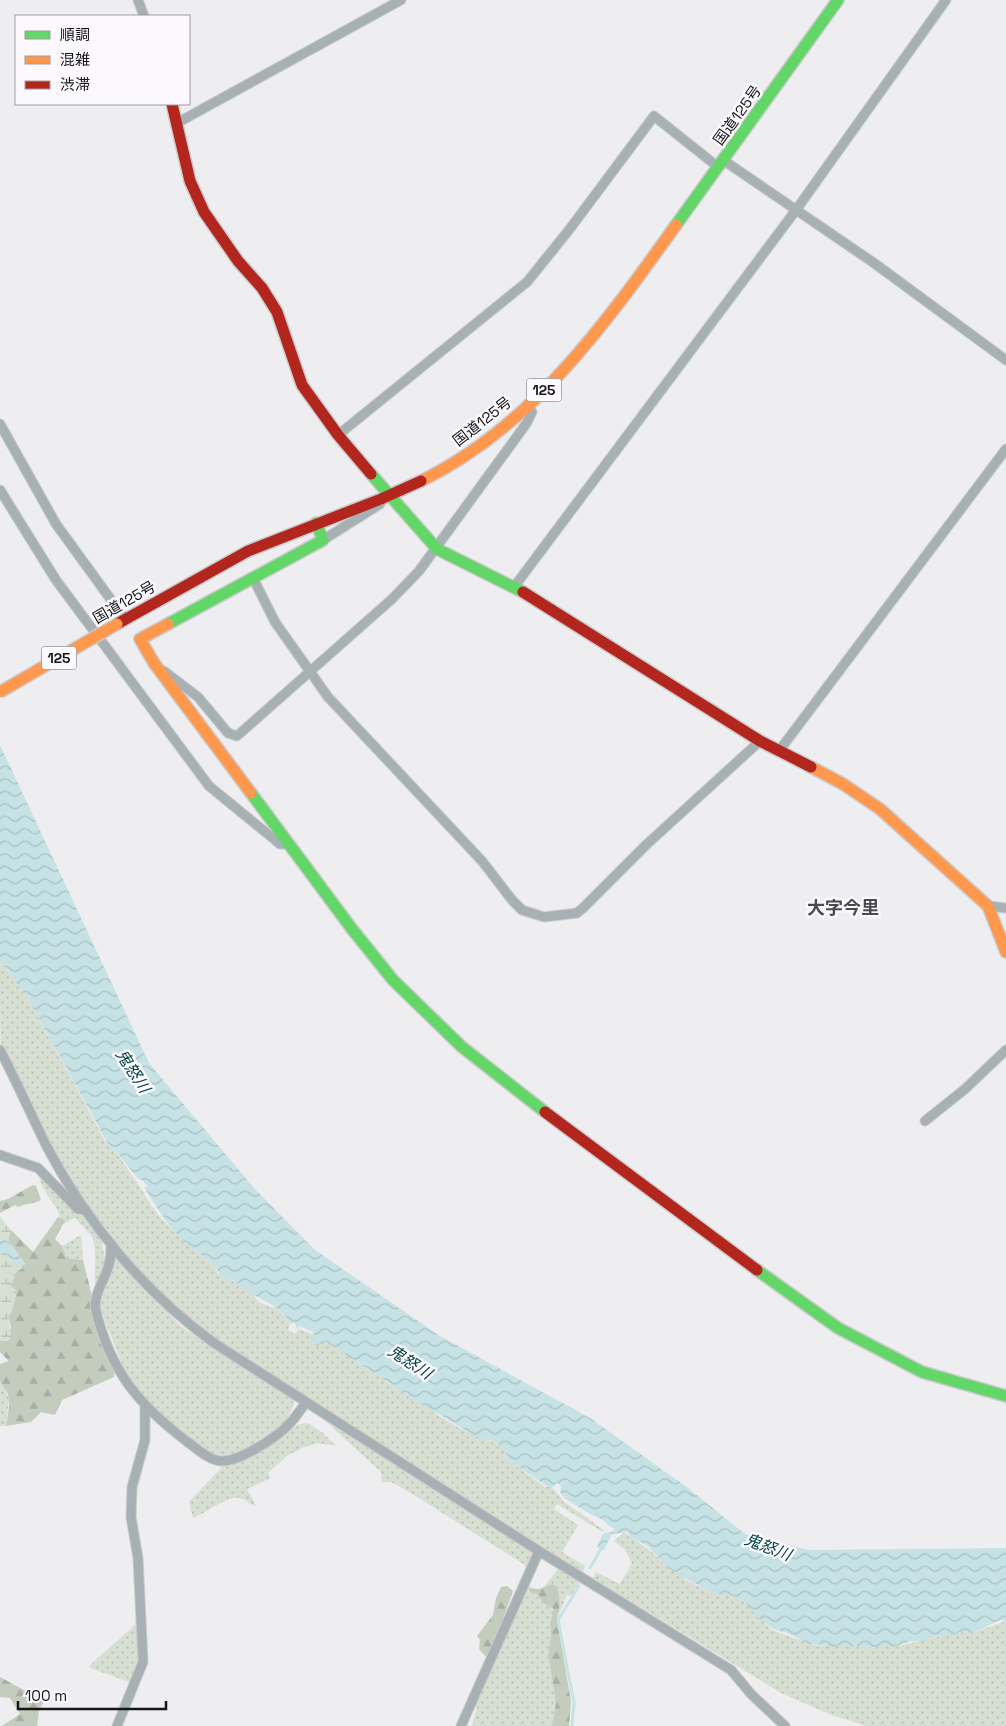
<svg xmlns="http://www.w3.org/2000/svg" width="1006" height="1726" viewBox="0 0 1006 1726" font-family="'Space Grotesk','Noto Sans JP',sans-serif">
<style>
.green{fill:url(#green-dots)}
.forest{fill:url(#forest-firs)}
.wetland{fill:url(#wetland-marsh)}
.water{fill:url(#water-waves)}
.pier{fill:#eeedef}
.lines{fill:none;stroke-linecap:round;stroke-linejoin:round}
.stream{stroke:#c6e2e4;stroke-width:3}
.street-casing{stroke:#cbcacc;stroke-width:11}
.fast-casing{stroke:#cbcacc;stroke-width:14}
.slow-casing{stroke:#cbcacc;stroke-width:14}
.jam-casing{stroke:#cbcacc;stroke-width:14}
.street{stroke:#a7b1b3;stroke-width:9}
.fast{stroke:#63d668;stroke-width:11}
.slow{stroke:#ff974d;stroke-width:11}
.jam{stroke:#b3261e;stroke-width:11}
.slow-bridge-casing{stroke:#cbcacc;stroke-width:14;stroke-linecap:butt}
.slow-bridge{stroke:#ff974d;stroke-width:11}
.labels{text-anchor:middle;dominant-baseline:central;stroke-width:5;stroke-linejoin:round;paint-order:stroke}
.shield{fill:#fbf9fd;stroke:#5a595b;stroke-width:1}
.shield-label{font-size:14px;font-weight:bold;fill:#151416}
.street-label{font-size:15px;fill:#151416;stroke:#fbf9fd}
.water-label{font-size:16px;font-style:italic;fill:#024244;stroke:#fbf9fd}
.quarter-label{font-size:18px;font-weight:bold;fill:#4a494c;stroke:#fbf9fd}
</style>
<defs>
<pattern id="green-dots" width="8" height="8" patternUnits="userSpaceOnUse" patternTransform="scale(1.25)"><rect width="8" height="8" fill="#d7ded2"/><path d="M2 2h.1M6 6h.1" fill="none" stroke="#b8beb4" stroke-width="1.8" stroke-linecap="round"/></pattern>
<pattern id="forest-firs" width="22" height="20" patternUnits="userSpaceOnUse" patternTransform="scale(1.25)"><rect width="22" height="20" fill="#c4ccbe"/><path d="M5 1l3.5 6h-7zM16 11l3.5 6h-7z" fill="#a8aea3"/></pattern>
<pattern id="wetland-marsh" width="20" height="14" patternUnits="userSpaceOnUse" patternTransform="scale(1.25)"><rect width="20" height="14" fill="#d7ded2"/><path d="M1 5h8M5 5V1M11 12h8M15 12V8" fill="none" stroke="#b8beb4"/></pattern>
<pattern id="water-waves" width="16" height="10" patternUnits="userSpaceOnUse" patternTransform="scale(1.25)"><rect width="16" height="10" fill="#c6e2e4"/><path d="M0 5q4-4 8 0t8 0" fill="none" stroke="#a9c1c3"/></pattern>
</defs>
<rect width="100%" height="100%" fill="#eeedef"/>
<g class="green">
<path d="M0,961L27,997L105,1141L124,1162L159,1216L182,1240L215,1266L217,1273L248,1289L260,1303L278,1309L288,1320L290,1324L288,1330L295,1334L299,1329L312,1334L320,1342L324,1341L331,1345L434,1413L461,1429L500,1445L505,1450L507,1459L545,1487L550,1486L568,1504L605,1531H601L557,1504L554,1509L578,1525L562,1552L585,1566L582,1572L213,1337C140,1284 83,1207 41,1127C34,1112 28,1096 21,1082C15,1069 6,1058 1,1045C0,1035 0,977 0,961Z"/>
<path d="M39,1171L79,1213L88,1219L101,1238L106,1264L95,1285C94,1272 98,1246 91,1236C87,1230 80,1224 75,1218L62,1225L65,1220L61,1219C56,1201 38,1190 39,1171Z"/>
<path d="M81,1235L83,1260L65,1258L62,1246Z"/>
<path d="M115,1256L182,1327L293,1400L294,1405L284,1424L250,1448L234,1455L225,1456L208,1452L178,1429L150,1406L127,1376L105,1321L100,1304Z"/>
<path d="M0,1381C13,1394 7,1409 6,1426H0Z"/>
<path d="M323,1419L530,1550L532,1557L528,1567L411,1493L391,1482H382L381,1472Z"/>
<path d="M308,1423L323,1433L336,1446L317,1443L302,1448L287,1456L268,1473L271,1478L247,1489L256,1506C249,1505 245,1498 239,1498C226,1496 207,1513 193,1518L189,1502L222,1467L251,1455L291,1428L300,1424Z"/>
<path d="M624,1532L652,1552L668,1568L681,1574L686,1580L714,1594H728L744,1601L771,1630L817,1646L826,1645L833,1647L838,1645L852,1647L855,1644L865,1650L883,1645L894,1647L960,1632L973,1633L1006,1621V1726H866L829,1714L781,1693L593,1578L596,1572L620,1584L632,1563L625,1550L614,1541Z"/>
<path d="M561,1568L581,1580L571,1596L567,1595L557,1619C560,1606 562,1599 556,1586L552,1584L543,1588L557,1570Z"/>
<path d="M527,1585L532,1587L529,1588L530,1592L538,1595L543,1603L554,1609L550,1624L551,1635L548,1655L556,1703L552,1726H472L477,1707L473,1705Z"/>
<path d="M137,1623V1662L132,1683L90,1668L89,1666Z"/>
</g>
<g class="forest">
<path d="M33,1185L36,1186L41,1200C34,1204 28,1203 18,1207L15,1205L0,1213V1201L8,1199Z"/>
<path d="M58,1217L65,1220L55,1239L62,1246L66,1258L83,1260L93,1300V1311L115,1371L114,1377L62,1400L55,1415L41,1412L31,1422L6,1426L9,1407L8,1394L0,1381V1364L9,1361L0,1352V1341H8L11,1327L8,1317L12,1310L17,1291L10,1286L16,1273L25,1264L8,1240L11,1230L33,1252Z"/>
<path d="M552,1584L556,1586C562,1599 560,1606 557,1619L571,1702L569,1726H552L556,1703L548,1655L551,1635L550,1624L554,1609L543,1603L538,1595L530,1592L529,1588L539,1589Z"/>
<path d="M507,1586L513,1591L490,1655L486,1657L479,1649L480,1640L477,1636L493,1615L496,1598L501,1587Z"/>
<path d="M0,1677L44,1701L39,1711L37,1726H2L20,1714L10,1698L0,1697Z"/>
</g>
<g class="wetland">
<path d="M0,1217L11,1230L8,1240L6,1239L0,1241Z"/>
<path d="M0,1254L12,1259L23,1268L16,1273L11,1286L17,1291L12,1310L8,1317L11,1336L8,1341H0Z"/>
</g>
<g class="water">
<path d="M0,745L149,1063L254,1188L315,1250L440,1336L590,1418L688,1488L745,1534L809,1550L1006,1548V1621L1000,1620L973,1633L960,1632L953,1635L935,1637L920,1642L911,1641L894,1647L883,1645L865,1650L855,1644L852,1647L838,1645L833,1649L826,1645L808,1644L790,1634L773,1629L757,1617L744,1601L728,1594H714L668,1568L648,1546L632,1538L627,1532L612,1534L604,1550L597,1547L603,1534L614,1529L564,1498L560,1492L561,1486L557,1483L552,1488L548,1487L507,1459C507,1444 490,1439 478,1438L439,1414L434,1413L331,1345L324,1341L317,1346L312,1344L310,1341L314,1332L300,1326L297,1329L295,1323L290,1324C284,1309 268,1303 254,1295C243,1289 236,1278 221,1277L215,1266L182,1240L168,1224L145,1190L143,1181L137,1178L108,1144L27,997L0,961Z"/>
<path d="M6,1238L25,1264L23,1268L12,1259L0,1254V1241Z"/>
</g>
<g class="pier">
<path d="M113,1147L137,1178L143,1181L148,1187H144L155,1206L153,1208L142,1190L141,1183L135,1180Z"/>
<path d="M557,1483L561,1486L560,1492L564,1498L576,1507L603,1520L614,1531L607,1533L605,1531L609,1529L601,1522L575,1510L563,1501L558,1493V1487L554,1490L552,1488Z"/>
</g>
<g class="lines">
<g class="stream">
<path d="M590,1568L602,1547"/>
<path d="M572,1726L574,1703L558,1620L579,1586"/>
</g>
<g class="street-casing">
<g id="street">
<path d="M138,0L144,16"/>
<path d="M177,123L401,0"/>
<path d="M723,160L874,263L1006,360"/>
<path d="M0,424L56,524L125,619"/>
<path d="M338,435L527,282L569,230L654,116L718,167"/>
<path d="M0,490L56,580L209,786L280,844H288"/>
<path d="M323,540L380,504"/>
<path d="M253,578L275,622L328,697L482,861L512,900L522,910L544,917L577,913L583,908L646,845L760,741"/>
<path d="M514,587L796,210L946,0"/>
<path d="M164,671L198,697L228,733L237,736L392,599L419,571L526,424L532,412L528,404"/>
<path d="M779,751L1006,449"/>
<path d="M988,906L1006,908"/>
<path d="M0,1050C17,1082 31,1115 47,1147C87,1223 144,1292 214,1343L539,1551L731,1670L751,1694L785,1726"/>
<path d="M925,1121L965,1089L1006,1050"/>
<path d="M0,1155L38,1168L78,1209L86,1210"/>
<path d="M111,1245C111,1251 111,1258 109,1264C106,1279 92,1295 96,1311C111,1371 137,1403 185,1440C195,1447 208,1460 221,1461C239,1462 278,1437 290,1423C296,1417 301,1409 306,1402"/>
<path d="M117,1726L143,1662L138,1558L131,1517L132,1487L145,1440V1407"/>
<path d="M461,1726L539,1551"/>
</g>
</g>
<g class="fast-casing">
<g id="fast">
<path d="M676,225L838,0"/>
<path d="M371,474L437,549L523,592"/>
<path d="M168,624L323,540L316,523"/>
<path d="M251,793L352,929L393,980L462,1047L545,1112"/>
<path d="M757,1270L838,1328L922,1372L1006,1396"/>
</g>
</g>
<g class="slow-casing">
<g id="slow">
<path d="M421,481C532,427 606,323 676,225"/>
<path d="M168,624L140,639L154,663L251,793"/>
<path d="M811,767L843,784L880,809L988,906L1006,952"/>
</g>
</g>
<g class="jam-casing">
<g id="jam">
<path d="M172,104L190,181L204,212L238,261L262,288L277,312L302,385L338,435L371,474"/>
<path d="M523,592L760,741L811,767"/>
<path d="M117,624L248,551L381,499L421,481"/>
<path d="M545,1112L757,1270"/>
</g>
</g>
<use href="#street" class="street"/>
<use href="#fast" class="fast"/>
<use href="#slow" class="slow"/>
<use href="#jam" class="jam"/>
<g class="slow-bridge-casing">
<path id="slow-bridge" d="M0,692L117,624"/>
</g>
<use href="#slow-bridge" class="slow-bridge"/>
</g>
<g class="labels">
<g class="shield">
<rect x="526.5" y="378.5" width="35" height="23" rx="4"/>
<rect x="41.5" y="646.5" width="35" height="23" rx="4"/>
</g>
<g class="shield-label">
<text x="544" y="390">125</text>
<text x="59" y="658">125</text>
</g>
<g class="street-label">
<text transform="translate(737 115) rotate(-54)">国道125号</text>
<text transform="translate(482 421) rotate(-38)">国道125号</text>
<text transform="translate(124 602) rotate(-30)">国道125号</text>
</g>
<g class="water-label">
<text transform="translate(133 1071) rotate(57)">鬼怒川</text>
<text transform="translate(410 1362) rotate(33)">鬼怒川</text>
<text transform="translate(768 1547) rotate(21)">鬼怒川</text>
</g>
<g class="quarter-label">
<text x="843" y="907">大字今里</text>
</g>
</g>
<rect x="15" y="15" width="175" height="90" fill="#fbf9fd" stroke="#9f9da1"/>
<rect x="25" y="31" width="25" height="8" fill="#63d668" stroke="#9f9da1"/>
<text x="60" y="40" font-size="15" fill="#151416">順調</text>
<rect x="25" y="56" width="25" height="8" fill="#ff974d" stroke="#9f9da1"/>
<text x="60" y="65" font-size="15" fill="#151416">混雑</text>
<rect x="25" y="81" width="25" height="8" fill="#b3261e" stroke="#9f9da1"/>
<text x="60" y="90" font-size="15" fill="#151416">渋滞</text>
<path d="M18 1701v8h148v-8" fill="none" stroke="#151416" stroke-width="2.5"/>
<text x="25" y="1701" font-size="15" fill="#151416" stroke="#fbf9fd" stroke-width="4" paint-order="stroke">100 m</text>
</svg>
